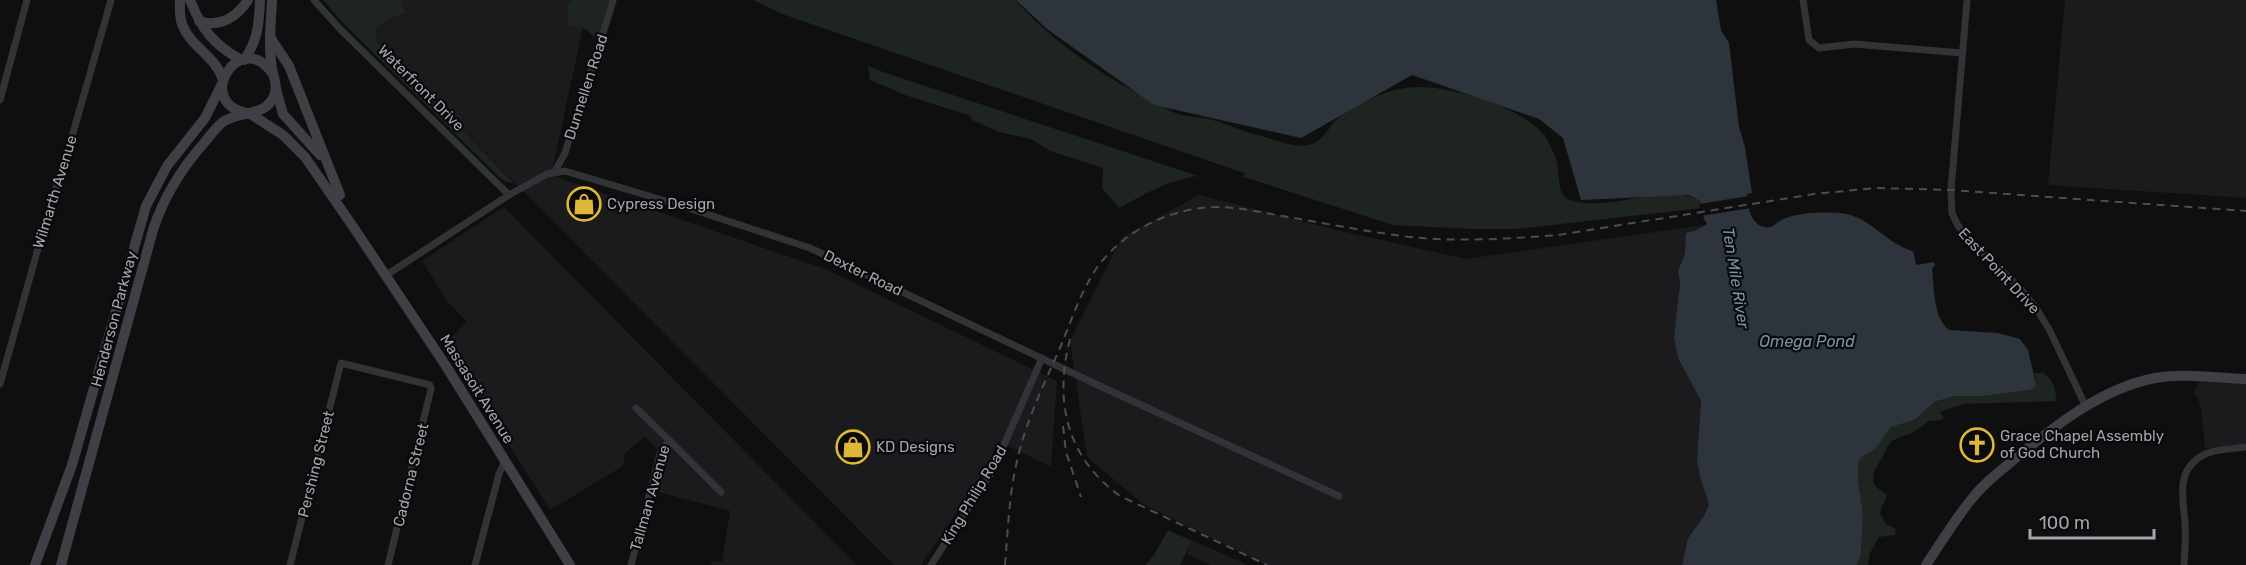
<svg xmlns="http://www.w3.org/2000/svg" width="2246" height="565" viewBox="0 0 2246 565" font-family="Rubik,sans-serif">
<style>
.built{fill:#1b1b1d}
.green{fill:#1e241f}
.water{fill:#2e343c}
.pier{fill:#0f0f10}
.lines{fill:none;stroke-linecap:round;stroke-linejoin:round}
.street{stroke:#323337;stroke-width:7}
.secondary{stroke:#3f4045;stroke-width:10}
.rail{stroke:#4b4d52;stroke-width:2;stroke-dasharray:8 6;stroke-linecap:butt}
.labels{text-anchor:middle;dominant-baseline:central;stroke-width:4.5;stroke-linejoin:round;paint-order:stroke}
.street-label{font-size:15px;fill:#a1a5b0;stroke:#0a0a0b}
.poi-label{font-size:15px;fill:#a1a5b0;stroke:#0a0a0b;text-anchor:start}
.water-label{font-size:16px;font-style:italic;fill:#7b8fa9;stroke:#0a0a0b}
</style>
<rect width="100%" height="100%" fill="#0f0f10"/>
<g class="built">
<path d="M401,0H589L551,175L825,269L1057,381L1051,467L998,441L985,470L921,565H894L381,48L375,36V31L385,20L406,14Z"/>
<path d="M2065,0H2246V198L2048,185Z"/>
<path d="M1199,195L1337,230L1466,259L1704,225L1697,230L1688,232L1686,236L1685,253L1679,267V311L1674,338L1678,358L1701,401L1697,460L1709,504L1704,516L1688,538L1682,565H1266L1143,504L1087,457L1070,341L1122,237Z"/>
<path d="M504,207L857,565H711L713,560L722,562L730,511L658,492L666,458L645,437L625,453L623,466L550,510L445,344L467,322L448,302L422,261Z"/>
<path d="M2246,380V450L2205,448L2201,410L2198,397L2194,393L2198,384L2200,381Z"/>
<path d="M1192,541L1210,548L1248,565H1210L1187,554Z"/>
</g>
<g class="green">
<path d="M323,0H401L406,14C393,17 383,19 375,31L377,42L514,183L506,182L501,179L344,24Z"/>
<path d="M572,0H612L607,8L597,40C590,31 578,22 567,27L568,3Z"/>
<path d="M753,0H1015C1052,41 1100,75 1149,99C1157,103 1165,109 1173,112C1184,117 1197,117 1209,119C1228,124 1246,133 1265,137C1279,141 1300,150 1314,143C1324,138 1329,128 1336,120C1354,103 1394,86 1419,87C1453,87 1522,107 1544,135C1549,142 1553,151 1556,159C1560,170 1556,196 1570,200C1611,214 1662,181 1700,201L1702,208L1517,229H1473L1393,225L1244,177V173L785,15Z"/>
<path d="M868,66L883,72L1198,176C1168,180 1145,194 1119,208L1102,188L1103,168L1050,151L1031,139L999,132L972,120L971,116L908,96L870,80Z"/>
<path d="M2034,373H2043C2054,380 2056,389 2056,401L1964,404L1939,412L1944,417L1941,420L1929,421L1914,432L1891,441L1874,472L1873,481L1876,487L1887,495C1886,502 1881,506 1880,513L1886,524L1896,529L1895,535L1879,537L1870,553L1868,565H1857L1861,553L1863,513L1858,480V462L1862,457L1881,441L1891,427L1915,420L1934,402L1955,396L2029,390L2036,380Z"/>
<path d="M1168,530L1192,541L1180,565H1146L1154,555Z"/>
</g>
<path class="water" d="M1016,0H1716L1721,30L1729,43L1739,127L1745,147L1752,193L1747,194C1749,206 1749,220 1761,226C1773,231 1776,221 1786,218C1801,212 1824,212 1840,213C1869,215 1886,244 1913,251L1916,265L1934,262L1935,266L1932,268C1934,286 1933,318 1949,330L1998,333L2020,339L2028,350L2036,384L2034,388L2029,390L1983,396H1955L1934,402L1915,420L1891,427L1877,447L1862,457L1858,462V480L1863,513L1861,553L1857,565H1682L1688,538L1704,516L1709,504L1700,477L1697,460L1701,401L1678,358L1674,338L1680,283L1678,271L1685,253L1686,233L1697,230L1707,224L1704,219L1700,201L1689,195L1581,200L1563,138L1539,119L1412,75L1301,138L1154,105L1047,29Z"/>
<path class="pier" d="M1749,196L1751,208L1701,216L1699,204Z"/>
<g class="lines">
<g class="street">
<path d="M314,0L339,28L509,195"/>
<path d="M1803,0L1809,40L1819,48L1854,44L1962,53"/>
<path d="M1967,0L1951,190L1952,213L1957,224L1968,239L2018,286L2036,308L2050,331L2086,407"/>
<path d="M0,100L27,0"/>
<path d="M555,171L565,153L613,1"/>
<path d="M385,276L509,195L547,174L565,171L676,204L810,248L1102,387L1339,496"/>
<path d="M0,384L48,213L69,147L111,0"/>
<path d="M669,440L721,492"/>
<path d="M290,565L341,363L430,385L431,389L388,565"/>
<path d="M475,565L499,474L505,461"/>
<path d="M631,565L660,454L669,440L636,408"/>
<path d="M931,565L993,470L1042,358"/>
<path d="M2184,565C2185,551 2186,537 2185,522C2183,499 2176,472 2200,457C2212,449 2231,449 2246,447"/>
</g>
<g class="secondary">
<path d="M180,0C180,8 179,16 182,24C190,47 216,56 223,80"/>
<path d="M190,0C202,30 213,44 241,60"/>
<path d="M199,21C220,28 237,17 248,0"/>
<path d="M270,37L289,66L340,195"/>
<path d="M244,60C258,41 259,23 260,0"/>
<path d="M276,89L283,114L320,155"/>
<path d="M246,113C193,101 241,28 272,73"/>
<path d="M249,113L283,135L305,157L356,231L446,366L570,565"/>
<path d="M35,565L72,465L146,206L167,166L205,118L222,84"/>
<path d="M61,565L153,230C164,196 181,169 204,143C210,136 216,127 223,122C239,110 265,118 274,96C278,86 274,79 272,69C268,46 271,23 272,0"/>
<path d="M1926,565C1940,544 1954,521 1970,501C1983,484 2000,471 2017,457C2057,424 2103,388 2155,378C2184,373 2216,378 2246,379"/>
</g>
<g class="rail">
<path d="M1070,339C1054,401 1066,457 1120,496L1267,565"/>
<path d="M1063,426L1066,452L1081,497"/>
<path d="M1005,565C1008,529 1009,493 1018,457C1027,418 1046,380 1062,343C1072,318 1081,292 1096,269C1123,231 1169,208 1216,207C1240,207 1264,213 1288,217C1323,223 1359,230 1395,235C1446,243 1506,239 1558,235L1814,194L1876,188L1951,190L2246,211"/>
</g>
</g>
<defs>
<g id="shop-ring" transform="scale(1.725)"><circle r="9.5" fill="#0a0a0b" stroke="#dfb738" stroke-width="1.5"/><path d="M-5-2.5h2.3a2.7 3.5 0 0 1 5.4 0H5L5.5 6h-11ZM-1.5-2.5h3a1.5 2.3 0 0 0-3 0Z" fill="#dfb738"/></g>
<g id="church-ring" transform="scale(1.725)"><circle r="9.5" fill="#0a0a0b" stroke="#dfb738" stroke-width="1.5"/><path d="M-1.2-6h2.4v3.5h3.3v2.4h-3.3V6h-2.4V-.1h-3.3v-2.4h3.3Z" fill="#dfb738"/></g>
</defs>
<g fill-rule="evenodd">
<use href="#shop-ring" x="584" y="204"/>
<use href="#church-ring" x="1977" y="445"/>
<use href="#shop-ring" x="853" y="447"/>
</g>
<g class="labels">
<g class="street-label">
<text transform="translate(586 87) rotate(-72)">Dunnellen Road</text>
<text transform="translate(421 88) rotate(45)">Waterfront Drive</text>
<text transform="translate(55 192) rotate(-73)">Wilmarth Avenue</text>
<text transform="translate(1999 271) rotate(47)">East Point Drive</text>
<text transform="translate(863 273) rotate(26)">Dexter Road</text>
<text transform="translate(114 319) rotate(-75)">Henderson Parkway</text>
<text transform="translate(477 389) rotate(58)">Massasoit Avenue</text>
<text transform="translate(316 464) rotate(-76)">Pershing Street</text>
<text transform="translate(411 475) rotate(-76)">Cadorna Street</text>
<text transform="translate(974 495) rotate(-59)">King Philip Road</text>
<text transform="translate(650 498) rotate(-74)">Tallman Avenue</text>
</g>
<g class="poi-label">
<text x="607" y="204">Cypress Design</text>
<text x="2000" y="436">Grace Chapel Assembly<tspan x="2000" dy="17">of God Church</tspan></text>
<text x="876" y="447">KD Designs</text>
</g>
<g class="water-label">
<text transform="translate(1736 278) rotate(81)">Ten Mile River</text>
<text x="1807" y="341">Omega Pond</text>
</g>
</g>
<path d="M2030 529v9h124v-9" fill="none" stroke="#a1a5b0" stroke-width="3"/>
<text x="2039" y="529" font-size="18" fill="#a1a5b0" stroke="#0a0a0b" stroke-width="4.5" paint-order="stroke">100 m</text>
</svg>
